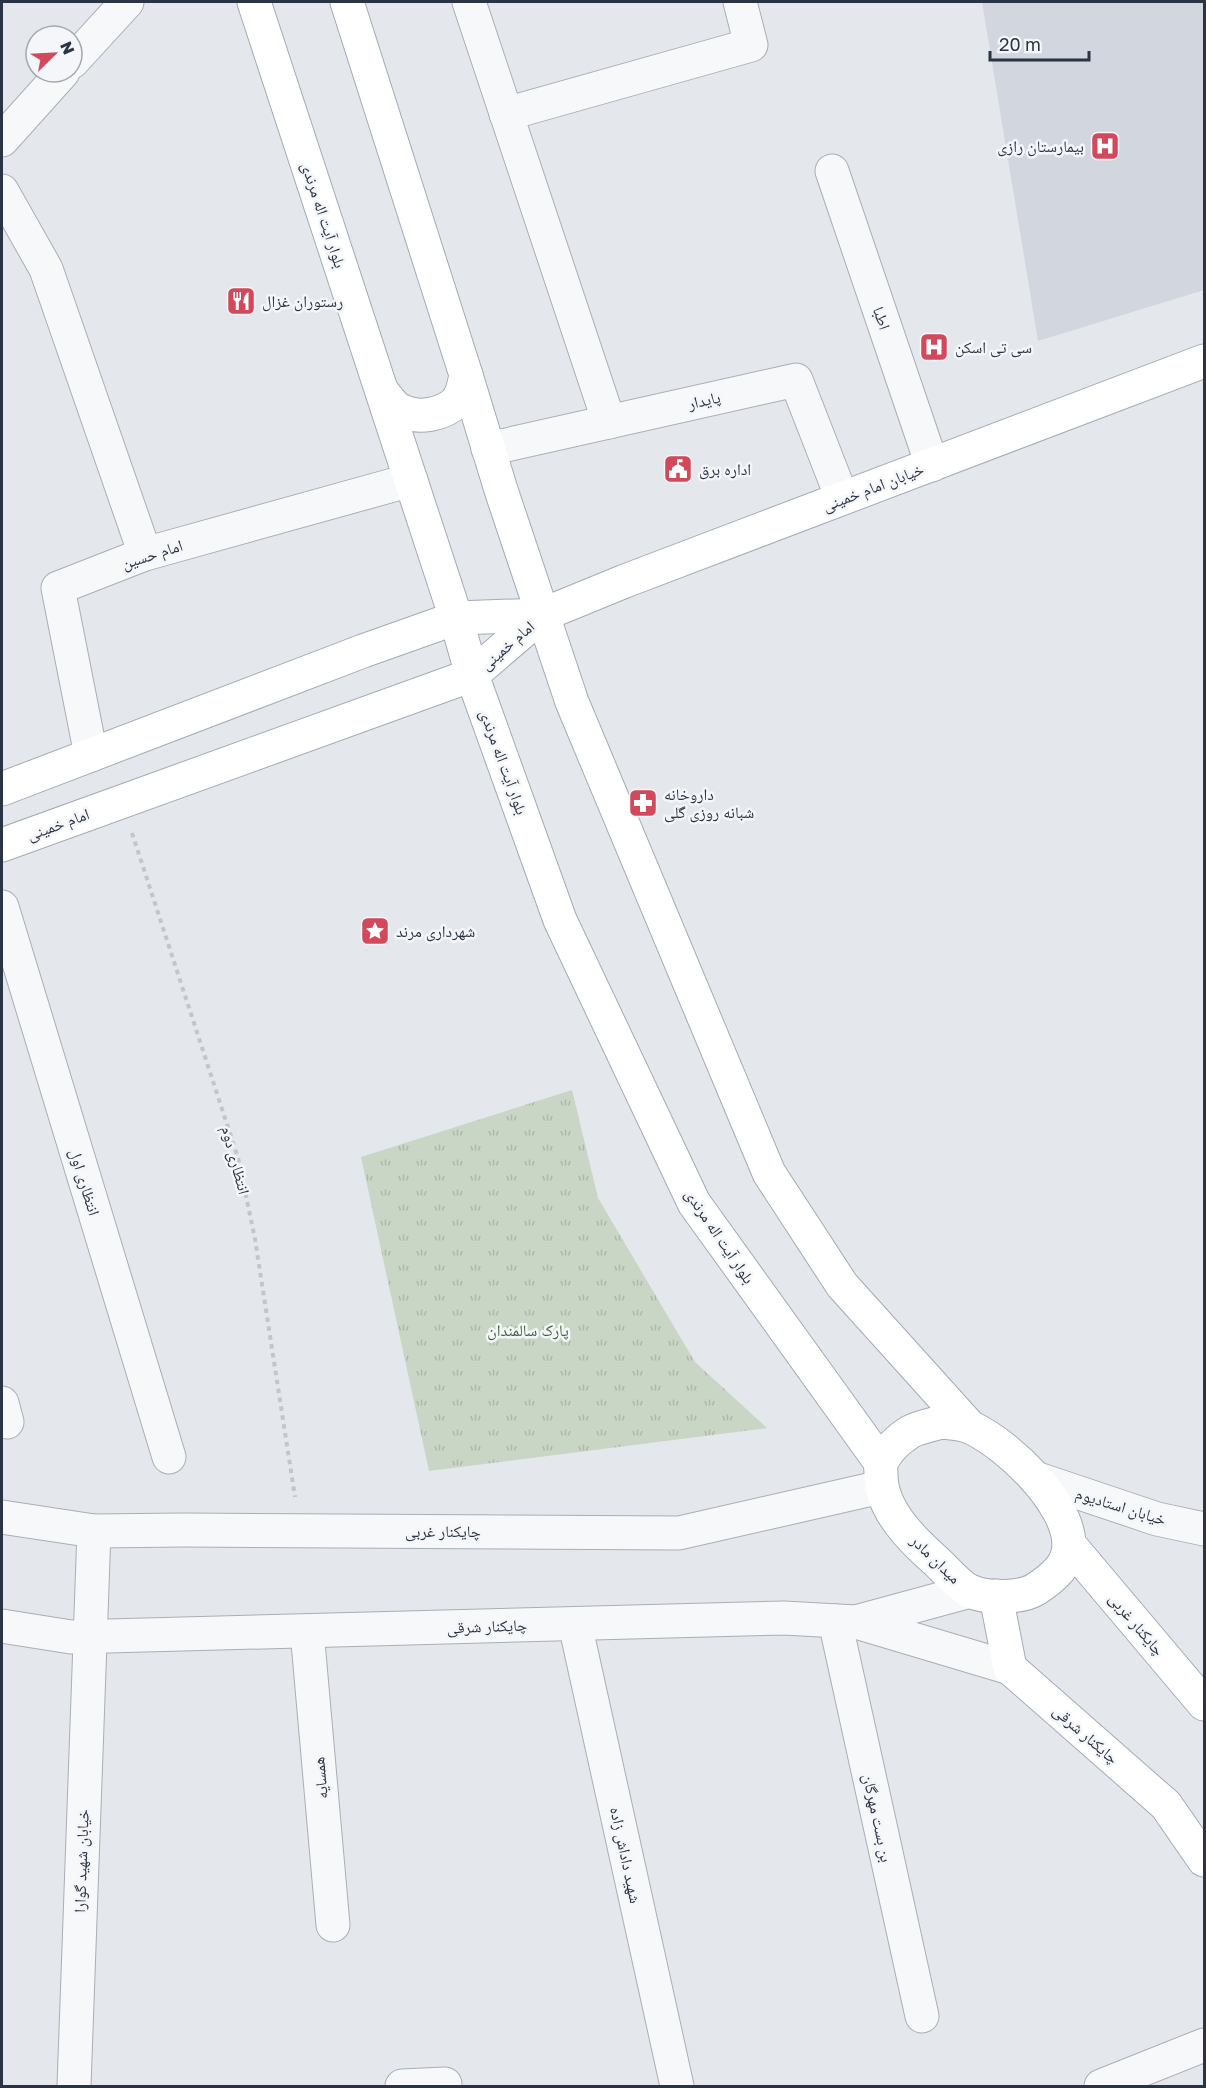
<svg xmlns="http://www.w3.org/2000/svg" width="1206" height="2088" viewBox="0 0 1206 2088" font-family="'Golos Text','Noto Naskh Arabic',sans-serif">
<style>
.built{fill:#d2d6de}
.grass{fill:url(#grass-tufts)}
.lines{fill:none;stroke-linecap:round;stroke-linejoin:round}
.minor-casing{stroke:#a9aeb7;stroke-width:35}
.major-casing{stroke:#a3abb8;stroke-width:35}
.path{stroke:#c2c5cb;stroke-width:4;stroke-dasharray:4.5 4.5;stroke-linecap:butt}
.minor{stroke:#f7f8fa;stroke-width:33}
.major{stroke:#fff;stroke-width:33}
.labels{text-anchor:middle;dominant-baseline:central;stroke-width:5;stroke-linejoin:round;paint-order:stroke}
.poi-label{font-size:16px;fill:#2b3445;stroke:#f4f6f9;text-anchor:start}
.street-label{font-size:16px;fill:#2b3445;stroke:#f4f6f9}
.park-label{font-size:16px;fill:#3f6138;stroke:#f4f6f9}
</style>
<defs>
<pattern id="grass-tufts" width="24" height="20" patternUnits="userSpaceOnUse" patternTransform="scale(1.5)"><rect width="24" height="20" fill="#c9d6c5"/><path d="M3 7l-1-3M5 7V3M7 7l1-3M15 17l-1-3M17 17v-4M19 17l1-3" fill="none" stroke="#adb8ab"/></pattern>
</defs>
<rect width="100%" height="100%" fill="#e4e7ec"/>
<path class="built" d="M982,2H1204V290L1038,341Z"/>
<path class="grass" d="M572,1090L598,1198L695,1362L767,1428L429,1471L361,1157Z"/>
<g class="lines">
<g class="minor-casing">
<g id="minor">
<path d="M469,2L609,422"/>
<path d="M72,62L127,2"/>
<path d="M506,114L751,45L740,2"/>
<path d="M2,140L63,72"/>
<path d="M832,171L932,465"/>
<path d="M2,191L46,269L145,554"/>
<path d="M488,449L796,380L842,498"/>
<path d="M91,755L58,588L145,554L411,480"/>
<path d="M2,907L169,1457"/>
<path d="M2,1403L7,1422"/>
<path d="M1038,1479L1157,1519L1204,1529"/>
<path d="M2,1517L94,1531L184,1530L679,1533L881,1487"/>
<path d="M835,1621L922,2016"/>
<path d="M856,1622L1010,1668"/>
<path d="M575,1624L677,2086"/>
<path d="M2,1626L71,1637L784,1618L856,1622L970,1591"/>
<path d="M307,1631L333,1925"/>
<path d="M74,2086L94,1531"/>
<path d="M402,2086L445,2084"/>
<path d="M1101,2086L1204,2045"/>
</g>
</g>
<g class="major-casing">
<g id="major">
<path d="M254,2L456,618L472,675L560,920L694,1203L881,1463"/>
<path d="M347,2L466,375L501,490L572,702L769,1173L842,1285L970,1427"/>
<path d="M382,391C387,397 394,408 402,411C418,419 443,415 456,402C463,394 464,384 466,375"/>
<path d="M2,789L363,651L456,618L542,615"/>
<path d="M2,845L472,675L542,615L625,581L1204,361"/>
<path d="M941,1422C950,1423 963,1423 972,1428C1008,1445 1067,1501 1069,1543C1070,1564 1053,1578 1036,1589C1022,1598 986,1599 970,1591C959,1586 945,1569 936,1561C911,1539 881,1509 881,1475C881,1470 880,1465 882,1461C888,1449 899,1439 910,1432C919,1427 931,1425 941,1422Z"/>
<path d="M1069,1544L1204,1704"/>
<path d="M996,1596L1010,1668L1166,1805L1204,1860"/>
</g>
</g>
<path class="path" d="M132,833L238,1158L255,1239L295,1497"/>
<use href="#minor" class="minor"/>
<use href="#major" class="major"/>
</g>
<defs>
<g id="hospital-square" transform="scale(1.5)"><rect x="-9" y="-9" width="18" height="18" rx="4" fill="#d1495b" stroke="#f4f6f9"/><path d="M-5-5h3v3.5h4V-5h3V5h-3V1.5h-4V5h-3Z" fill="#fff"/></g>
<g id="restaurant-square" transform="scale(1.5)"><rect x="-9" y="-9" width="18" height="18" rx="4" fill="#d1495b" stroke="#f4f6f9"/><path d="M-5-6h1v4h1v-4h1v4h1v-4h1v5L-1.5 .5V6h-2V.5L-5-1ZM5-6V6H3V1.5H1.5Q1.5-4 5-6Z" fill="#fff"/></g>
<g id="civic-square" transform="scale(1.5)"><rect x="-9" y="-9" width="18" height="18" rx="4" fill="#d1495b" stroke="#f4f6f9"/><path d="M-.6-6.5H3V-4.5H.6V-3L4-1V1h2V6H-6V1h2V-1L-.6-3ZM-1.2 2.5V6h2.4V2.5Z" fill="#fff"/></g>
<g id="pharmacy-square" transform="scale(1.5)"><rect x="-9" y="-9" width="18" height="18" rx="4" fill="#d1495b" stroke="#f4f6f9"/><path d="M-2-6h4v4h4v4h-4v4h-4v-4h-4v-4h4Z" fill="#fff"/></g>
<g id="sight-square" transform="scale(1.5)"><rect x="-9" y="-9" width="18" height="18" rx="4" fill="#d1495b" stroke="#f4f6f9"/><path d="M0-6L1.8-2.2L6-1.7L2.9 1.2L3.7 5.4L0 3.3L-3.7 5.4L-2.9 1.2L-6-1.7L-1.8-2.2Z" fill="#fff"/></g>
</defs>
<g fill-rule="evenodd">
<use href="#hospital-square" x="1105" y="146"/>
<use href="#restaurant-square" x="241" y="301"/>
<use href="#hospital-square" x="934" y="347"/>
<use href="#civic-square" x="678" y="469"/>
<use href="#pharmacy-square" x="643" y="803"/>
<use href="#sight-square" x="375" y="931"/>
</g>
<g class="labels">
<g class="poi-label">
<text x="1084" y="146" text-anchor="end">بیمارستان رازی</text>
<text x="262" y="301">رستوران غزال</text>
<text x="955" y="347">سی تی اسکن</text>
<text x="699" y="469">اداره برق</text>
<text x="664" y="794">داروخانه<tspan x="664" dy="18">شبانه روزی گلی</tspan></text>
<text x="396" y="931">شهرداری مرند</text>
</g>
<g class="street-label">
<text transform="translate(324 215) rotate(72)">بلوار آیت اله مرندی</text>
<text transform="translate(882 318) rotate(71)">اطبا</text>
<text transform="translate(704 400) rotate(-13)">پایدار</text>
<text transform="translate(873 487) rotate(-21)">خیابان امام خمینی</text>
<text transform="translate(152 554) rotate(-18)">امام حسین</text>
<text transform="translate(507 645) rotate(-41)">امام خمینی</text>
<text transform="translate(504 762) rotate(70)">بلوار آیت اله مرندی</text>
<text transform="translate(58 824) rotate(-20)">امام خمینی</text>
<text transform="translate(236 1160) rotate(75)">انتظاری دوم</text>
<text transform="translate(85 1182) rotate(73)">انتظاری اول</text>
<text transform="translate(720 1236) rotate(56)">بلوار آیت اله مرندی</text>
<text transform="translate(1121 1506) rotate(17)">خیابان استادیوم</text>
<text x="443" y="1531">چایکنار غربی</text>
<text transform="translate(936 1559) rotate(44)">میدان مادر</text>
<text transform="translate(1137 1624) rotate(50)">چایکنار غربی</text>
<text transform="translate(487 1626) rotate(-2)">چایکنار شرقی</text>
<text transform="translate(1086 1734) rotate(41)">چایکنار شرقی</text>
<text transform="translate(320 1778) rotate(-95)">همسایه</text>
<text transform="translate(878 1818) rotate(78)">بن بست مهرگان</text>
<text transform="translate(626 1855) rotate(78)">شهید داداش زاده</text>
<text transform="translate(81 1861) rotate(-88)">خیابان شهید گوارا</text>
</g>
<g class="park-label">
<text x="528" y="1330">پارک سالمندان</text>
</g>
</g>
<rect width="1206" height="2088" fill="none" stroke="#2b3445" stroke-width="6"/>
<g transform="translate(54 54) rotate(66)"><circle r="28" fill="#f4f6f9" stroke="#a4a8b1" stroke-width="1.5"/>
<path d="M0-4.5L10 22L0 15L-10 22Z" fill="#d1495b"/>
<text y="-9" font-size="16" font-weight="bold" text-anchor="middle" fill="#2b3445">N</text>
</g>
<path d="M990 51v9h99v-9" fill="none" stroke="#2b3445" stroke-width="3"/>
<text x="999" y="51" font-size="18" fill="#2b3445" stroke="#f4f6f9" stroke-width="4.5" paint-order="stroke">20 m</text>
</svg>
